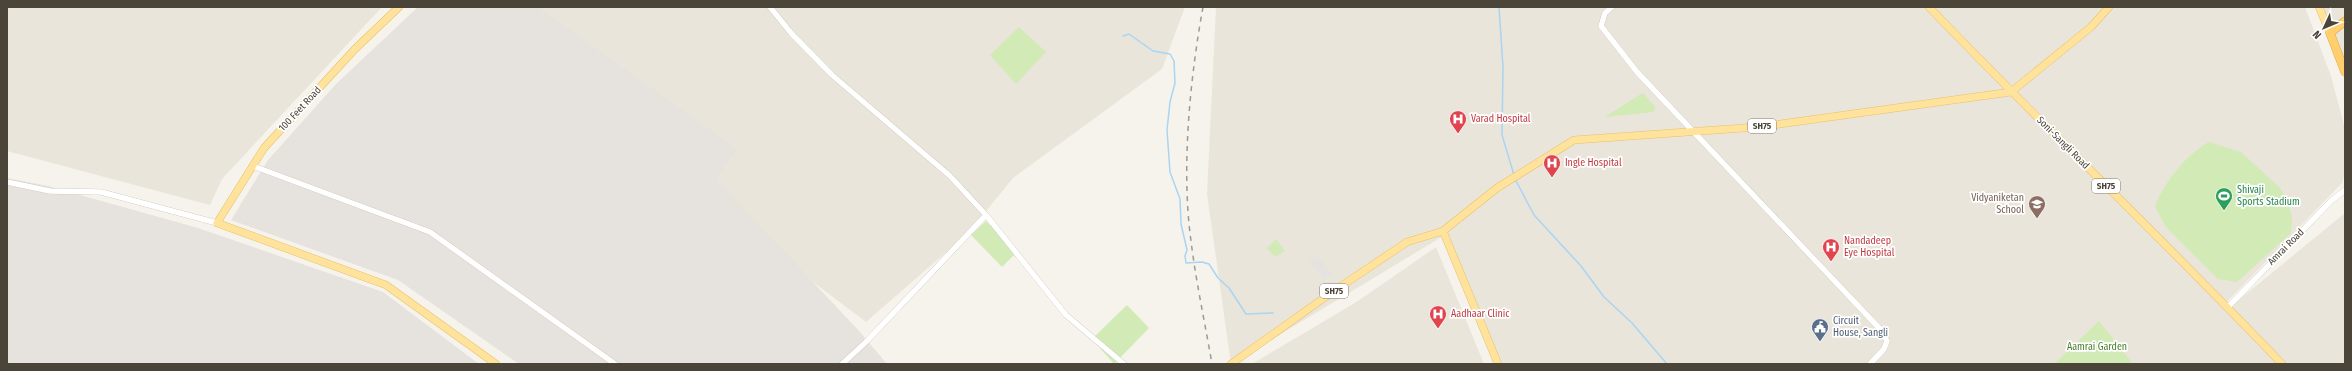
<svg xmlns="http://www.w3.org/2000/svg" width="2352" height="371" viewBox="0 0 2352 371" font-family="'Fira Sans Condensed',sans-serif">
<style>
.residential{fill:#eae5da}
.industrial{fill:#e6e2dd}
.green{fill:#d2eab5}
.parking{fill:#e5e3e0}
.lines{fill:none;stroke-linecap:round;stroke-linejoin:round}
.stream{stroke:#a9d4f2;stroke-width:1.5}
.minor-casing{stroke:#c2bbae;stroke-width:6}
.major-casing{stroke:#e6c16a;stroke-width:8}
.highway-casing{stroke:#e0a43c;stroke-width:9}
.minor{stroke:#fff;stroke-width:5.5}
.major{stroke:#ffe39c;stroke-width:7}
.highway{stroke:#ffcf6e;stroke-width:8}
.rail{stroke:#9a9a9a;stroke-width:1.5;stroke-dasharray:5 5;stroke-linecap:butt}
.labels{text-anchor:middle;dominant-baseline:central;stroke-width:3.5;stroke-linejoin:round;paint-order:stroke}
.shield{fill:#fff;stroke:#817c74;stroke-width:1}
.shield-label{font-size:9px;font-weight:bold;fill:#4b4439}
.street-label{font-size:10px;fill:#4b4439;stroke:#fff}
.health-label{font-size:10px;fill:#be3a42;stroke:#fff;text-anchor:start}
.leisure-label{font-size:10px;fill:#27864d;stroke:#fff;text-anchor:start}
.education-label{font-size:10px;fill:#785e54;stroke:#fff;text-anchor:end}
.service-label{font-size:10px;fill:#4e5e75;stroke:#fff;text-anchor:start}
.park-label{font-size:10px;fill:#4a7f2a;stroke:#fff}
</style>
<rect width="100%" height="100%" fill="#f6f3ec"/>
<g class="residential">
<path d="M7,7H382L222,179L210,205L7,151Z"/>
<path d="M480,7H1185L1162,69L1013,178L968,233L866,322L776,254Z"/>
<path d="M1216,7H2305L2331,76L2345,129V173L2342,183L2223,306L2280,364H1497L1445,235L1231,364L1207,194Z"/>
<path d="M2320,7H2345V77L2330,33Z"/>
<path d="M2345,213V364H2282L2229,308Z"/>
<path d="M1436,247L1484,364H1252L1358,301Z"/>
</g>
<g class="industrial">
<path d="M418,7H538L737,149L716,179L860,332L887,364H519L398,280L231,220L268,160L336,84Z"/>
<path d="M7,178L48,186L198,228L383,292L479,364H7Z"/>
</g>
<g class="green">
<path d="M1019,27L1046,52L1016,84L990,55Z"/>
<path d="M1641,94H1644L1655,107L1654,112L1605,117Z"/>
<path d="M2209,142L2241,152L2280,188L2288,202L2292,217L2291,233L2237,282L2218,279L2165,226L2155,206C2165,181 2186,155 2209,142Z"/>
<path d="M986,221L1016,253L1002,267L971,235Z"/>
<path d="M1276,239L1285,251L1275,257L1267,248Z"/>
<path d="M1127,305L1149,328L1114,364L1092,339Z"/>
<path d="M2099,321L2133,364H2054Z"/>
</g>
<path class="parking" d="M1317,255L1332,273L1324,280L1309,262Z"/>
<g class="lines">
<g class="stream">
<path d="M1499,7L1503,67L1502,135L1514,175"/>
<path d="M1123,36L1129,34L1153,51L1170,54L1174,61L1175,83L1170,102L1167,130L1170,172L1180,199L1181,224L1187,250L1185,256L1186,263L1202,262L1209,264L1218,278L1229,288L1246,314L1273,313"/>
<path d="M1515,179L1534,215L1581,266L1604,297L1632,323L1667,364"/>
</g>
<g class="minor-casing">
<g id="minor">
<path d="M770,7L791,33L832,75L950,176L986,215L1066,315L1124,364"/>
<path d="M1612,7L1605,13L1601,26L1637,72L1881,330L1887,341L1884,349L1870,364"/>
<path d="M253,166L430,232L615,364"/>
<path d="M7,182L50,191L101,192L217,223"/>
<path d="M2229,306L2331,201L2345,190"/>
<path d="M842,364L866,342L986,215"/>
</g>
</g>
<g class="major-casing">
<g id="major">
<path d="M399,7L355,49L264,148L217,223L386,285L496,364"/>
<path d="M1929,7C2045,128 2167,243 2282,364"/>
<path d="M2319,7L2330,33"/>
<path d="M1443,231L1498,364"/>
<path d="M1231,364L1331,293L1407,242L1443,231L1497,188L1574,140L1758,127L2011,92L2091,27L2109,7"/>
</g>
</g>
<g class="highway-casing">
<path id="highway" d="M2345,21L2330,33L2345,72"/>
</g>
<use href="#minor" class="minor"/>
<use href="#major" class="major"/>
<use href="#highway" class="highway"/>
<path class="rail" d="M1203,7C1190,78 1181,169 1191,241C1196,282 1205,323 1212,364"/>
</g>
<defs>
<g id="hospital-pin" transform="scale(0.9)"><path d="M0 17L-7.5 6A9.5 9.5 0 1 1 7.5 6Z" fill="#e0444e" stroke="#fff"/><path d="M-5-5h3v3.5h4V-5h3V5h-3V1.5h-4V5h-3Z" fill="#fff"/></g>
<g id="stadium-pin" transform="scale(0.9)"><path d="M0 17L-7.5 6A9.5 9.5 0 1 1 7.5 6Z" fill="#2e9e5b" stroke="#fff"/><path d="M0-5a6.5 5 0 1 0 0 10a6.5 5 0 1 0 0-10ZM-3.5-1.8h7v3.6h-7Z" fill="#fff"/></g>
<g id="school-pin" transform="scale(0.9)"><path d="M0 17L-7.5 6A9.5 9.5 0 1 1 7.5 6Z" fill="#8d6e63" stroke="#fff"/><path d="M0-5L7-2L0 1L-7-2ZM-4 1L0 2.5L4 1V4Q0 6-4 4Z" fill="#fff"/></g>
<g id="civic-pin" transform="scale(0.9)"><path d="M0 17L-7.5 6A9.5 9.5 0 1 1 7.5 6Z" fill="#5c6f8a" stroke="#fff"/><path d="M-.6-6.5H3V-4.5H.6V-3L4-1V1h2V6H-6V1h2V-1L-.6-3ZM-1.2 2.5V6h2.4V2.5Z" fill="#fff"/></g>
</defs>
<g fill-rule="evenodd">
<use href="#hospital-pin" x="1458" y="119"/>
<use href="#hospital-pin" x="1552" y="163"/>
<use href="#stadium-pin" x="2224" y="196"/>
<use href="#school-pin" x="2037" y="204"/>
<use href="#hospital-pin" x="1831" y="247"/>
<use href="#hospital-pin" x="1438" y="314"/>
<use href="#civic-pin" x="1820" y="327"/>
</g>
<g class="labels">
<g class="shield">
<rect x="1748" y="119" width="28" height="14" rx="3"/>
<rect x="2092" y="179" width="28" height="14" rx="3"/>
<rect x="1320" y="284" width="28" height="14" rx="3"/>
</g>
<g class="shield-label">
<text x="1762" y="126">SH75</text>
<text x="2106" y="186">SH75</text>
<text x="1334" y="291">SH75</text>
</g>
<g class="street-label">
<text transform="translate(300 109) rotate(-47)">100 Feet Road</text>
<text transform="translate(2063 143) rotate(45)">Soni-Sangli Road</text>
<text transform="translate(2286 247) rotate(-45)">Amrai Road</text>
</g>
<g class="health-label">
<text x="1471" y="119">Varad Hospital</text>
<text x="1565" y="163">Ingle Hospital</text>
<text x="1844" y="241">Nandadeep<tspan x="1844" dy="12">Eye Hospital</tspan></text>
<text x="1451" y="314">Aadhaar Clinic</text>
</g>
<g class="leisure-label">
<text x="2237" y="190">Shivaji<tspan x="2237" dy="12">Sports Stadium</tspan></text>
</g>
<g class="education-label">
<text x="2024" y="198">Vidyaniketan<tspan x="2024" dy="12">School</tspan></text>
</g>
<g class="service-label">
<text x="1833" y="321">Circuit<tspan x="1833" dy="12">House, Sangli</tspan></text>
</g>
<g class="park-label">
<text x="2097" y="347">Aamrai Garden</text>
</g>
</g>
<rect width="2352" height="371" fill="none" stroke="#4b4439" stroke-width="16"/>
<g transform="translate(2324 28) rotate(226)" stroke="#ffffff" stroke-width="3" paint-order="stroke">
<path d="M0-3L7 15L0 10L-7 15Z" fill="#4b4439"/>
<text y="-6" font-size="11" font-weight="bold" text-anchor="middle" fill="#4b4439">N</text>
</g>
</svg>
